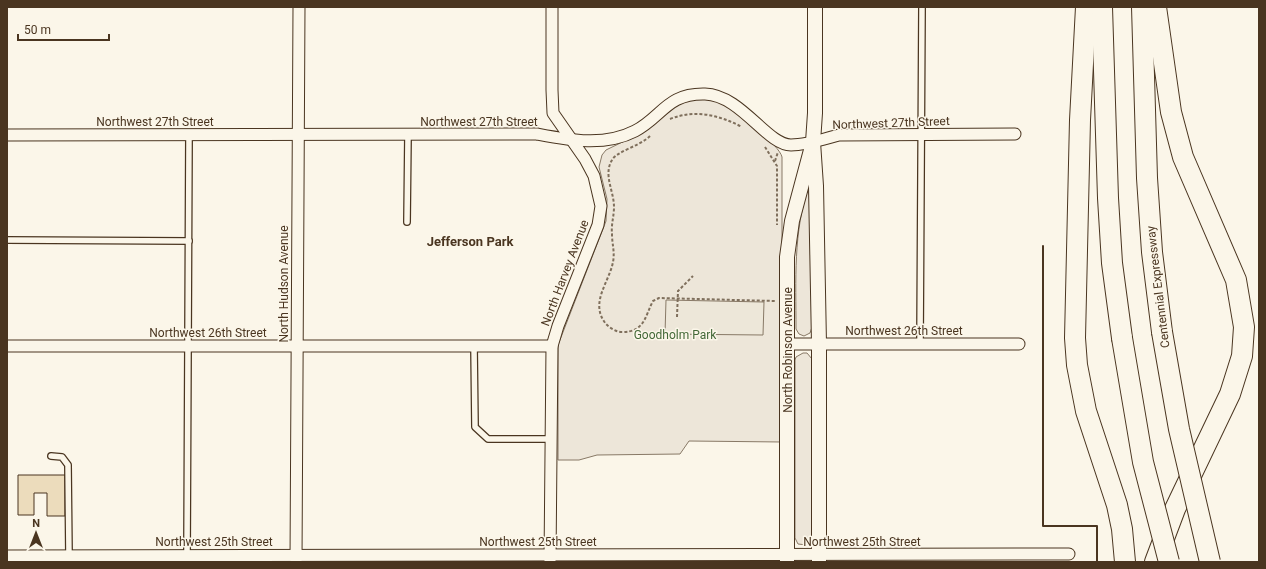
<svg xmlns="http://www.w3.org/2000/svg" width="1266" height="569" viewBox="0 0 1266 569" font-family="Roboto,sans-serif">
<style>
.green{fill:#ede6d9;stroke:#887966}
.parking{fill:#ede7d9;stroke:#887966}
.building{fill:#ecdcbc;stroke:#4a3520}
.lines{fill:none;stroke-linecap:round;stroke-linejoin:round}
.service-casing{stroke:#4a3520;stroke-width:8}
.minor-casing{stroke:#4a3520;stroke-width:13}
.tertiary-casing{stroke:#4a3520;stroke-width:16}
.motorway-casing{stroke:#4a3520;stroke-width:22}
.path{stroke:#7f6f5c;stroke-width:2;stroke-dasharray:3 2;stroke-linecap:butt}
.service{stroke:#fbf6e9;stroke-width:5.5}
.minor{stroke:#fbf6e9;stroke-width:11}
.tertiary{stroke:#fbf6e9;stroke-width:14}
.motorway{stroke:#fbf6e9;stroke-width:20}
.motorway-bridge-casing{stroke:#4a3520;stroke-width:22;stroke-linecap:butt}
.motorway-bridge{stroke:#fbf6e9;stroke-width:20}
.wall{stroke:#4a3520;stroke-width:2}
.labels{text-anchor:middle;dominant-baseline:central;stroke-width:3;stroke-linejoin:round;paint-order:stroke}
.street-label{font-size:12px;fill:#4a3520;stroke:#fbf6e9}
.park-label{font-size:12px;fill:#436837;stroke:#fbf6e9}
.neighbourhood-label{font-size:13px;font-weight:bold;fill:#4a3520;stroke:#fbf6e9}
</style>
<rect width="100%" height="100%" fill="#fbf6e9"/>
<g class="green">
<path d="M708,99C714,101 720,102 726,105C737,110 780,146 782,157V442L689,441L680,454L597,455L579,460H558V345L606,221L607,199L599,167L602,155L606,150L641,133L667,110L685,100Z"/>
<path d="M809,185L811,186L812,327L810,333L804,336L799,334L796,329C796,280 793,232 809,185Z"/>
<path d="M803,353H807L812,359V537L807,545L798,544L795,538V360L796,357Z"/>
</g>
<path class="parking" d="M666,300L764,302L763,335L665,334Z"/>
<path class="building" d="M18,475H65V516H47V493H34V515H18Z"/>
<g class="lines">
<g class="service-casing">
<g id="service">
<path d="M407,222L408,135"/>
<path d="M7,240L189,241"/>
<path d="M920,344L922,7"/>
<path d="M474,346L475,427L488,439H551"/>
<path d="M51,456L62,457L68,465L69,556"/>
<path d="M187,555L189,135"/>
</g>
</g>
<g class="minor-casing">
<g id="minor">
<path d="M7,135L537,134C569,140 604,147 635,131C662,117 667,93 705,94C741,95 767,145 791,145C807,145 824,139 839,135L1015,134"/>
<path d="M788,344H1019"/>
<path d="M7,346H552"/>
<path d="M7,556L1069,554"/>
<path d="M550,561L552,346L558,326L598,225L601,206L594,176L585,159L553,113L552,90V7"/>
<path d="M296,562L299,7"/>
</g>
</g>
<g class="tertiary-casing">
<g id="tertiary">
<path d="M815,7V113L813,142L816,186L819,344V562"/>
<path d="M787,562V257L792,221L811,150"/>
</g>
</g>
<g class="motorway-casing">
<g id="motorway">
<path d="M1086,7L1080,120L1075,338L1077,365L1086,411L1117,505L1122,529L1125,562"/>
<path d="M1102,7L1108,198L1112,263L1122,338"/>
<path d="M1142,7L1147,178L1152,252L1162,332"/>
<path d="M1155,562L1175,509L1230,394L1242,356L1244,327L1236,280L1183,157L1171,112L1156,7"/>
</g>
</g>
<g class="path">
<path d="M670,119C695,109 719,115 742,127"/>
<path d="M650,136C640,146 617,151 612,160C603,175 614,191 614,207C614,216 611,225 612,234C612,244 615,252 613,262C609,283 589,303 606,324C610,328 616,332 622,332C645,332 645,316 653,301L659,298L775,301"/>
<path d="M765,147L777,166V225"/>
<path d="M775,161L778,152"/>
<path d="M677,317L678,291L693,276"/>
</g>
<use href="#service" class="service"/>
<use href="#minor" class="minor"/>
<use href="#tertiary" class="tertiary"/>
<use href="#motorway" class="motorway"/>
<g class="motorway-bridge-casing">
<g id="motorway-bridge">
<path d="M1162,332L1179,429L1210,562"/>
<path d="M1122,338L1143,462L1169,562"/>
</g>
</g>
<use href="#motorway-bridge" class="motorway-bridge"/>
<path class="wall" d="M1043,246V526H1097V562"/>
</g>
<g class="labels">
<g class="street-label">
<text x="155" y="122">Northwest 27th Street</text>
<text x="479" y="122">Northwest 27th Street</text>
<text transform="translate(891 123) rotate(-2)">Northwest 27th Street</text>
<text transform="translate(565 273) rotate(-69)">North Harvey Avenue</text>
<text transform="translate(284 284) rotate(-90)">North Hudson Avenue</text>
<text transform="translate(1158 287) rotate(-97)">Centennial Expressway</text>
<text x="904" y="331">Northwest 26th Street</text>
<text x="208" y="333">Northwest 26th Street</text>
<text transform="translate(788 350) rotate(-90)">North Robinson Avenue</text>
<text x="214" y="542">Northwest 25th Street</text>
<text x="538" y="542">Northwest 25th Street</text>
<text x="862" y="542">Northwest 25th Street</text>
</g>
<g class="park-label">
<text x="675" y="335">Goodholm Park</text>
</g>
<g class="neighbourhood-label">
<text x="470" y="241">Jefferson Park</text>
</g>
</g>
<rect width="1266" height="569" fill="none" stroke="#4a3520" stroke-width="16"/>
<g transform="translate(36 533)" stroke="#fbf6e9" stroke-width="3" paint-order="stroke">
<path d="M0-3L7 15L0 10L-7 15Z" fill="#4a3520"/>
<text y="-6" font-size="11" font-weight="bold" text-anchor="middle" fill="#4a3520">N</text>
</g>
<path d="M18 34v6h91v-6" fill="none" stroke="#4a3520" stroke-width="2"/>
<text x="24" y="34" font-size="12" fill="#4a3520" stroke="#fbf6e9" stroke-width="3" paint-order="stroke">50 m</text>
</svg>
